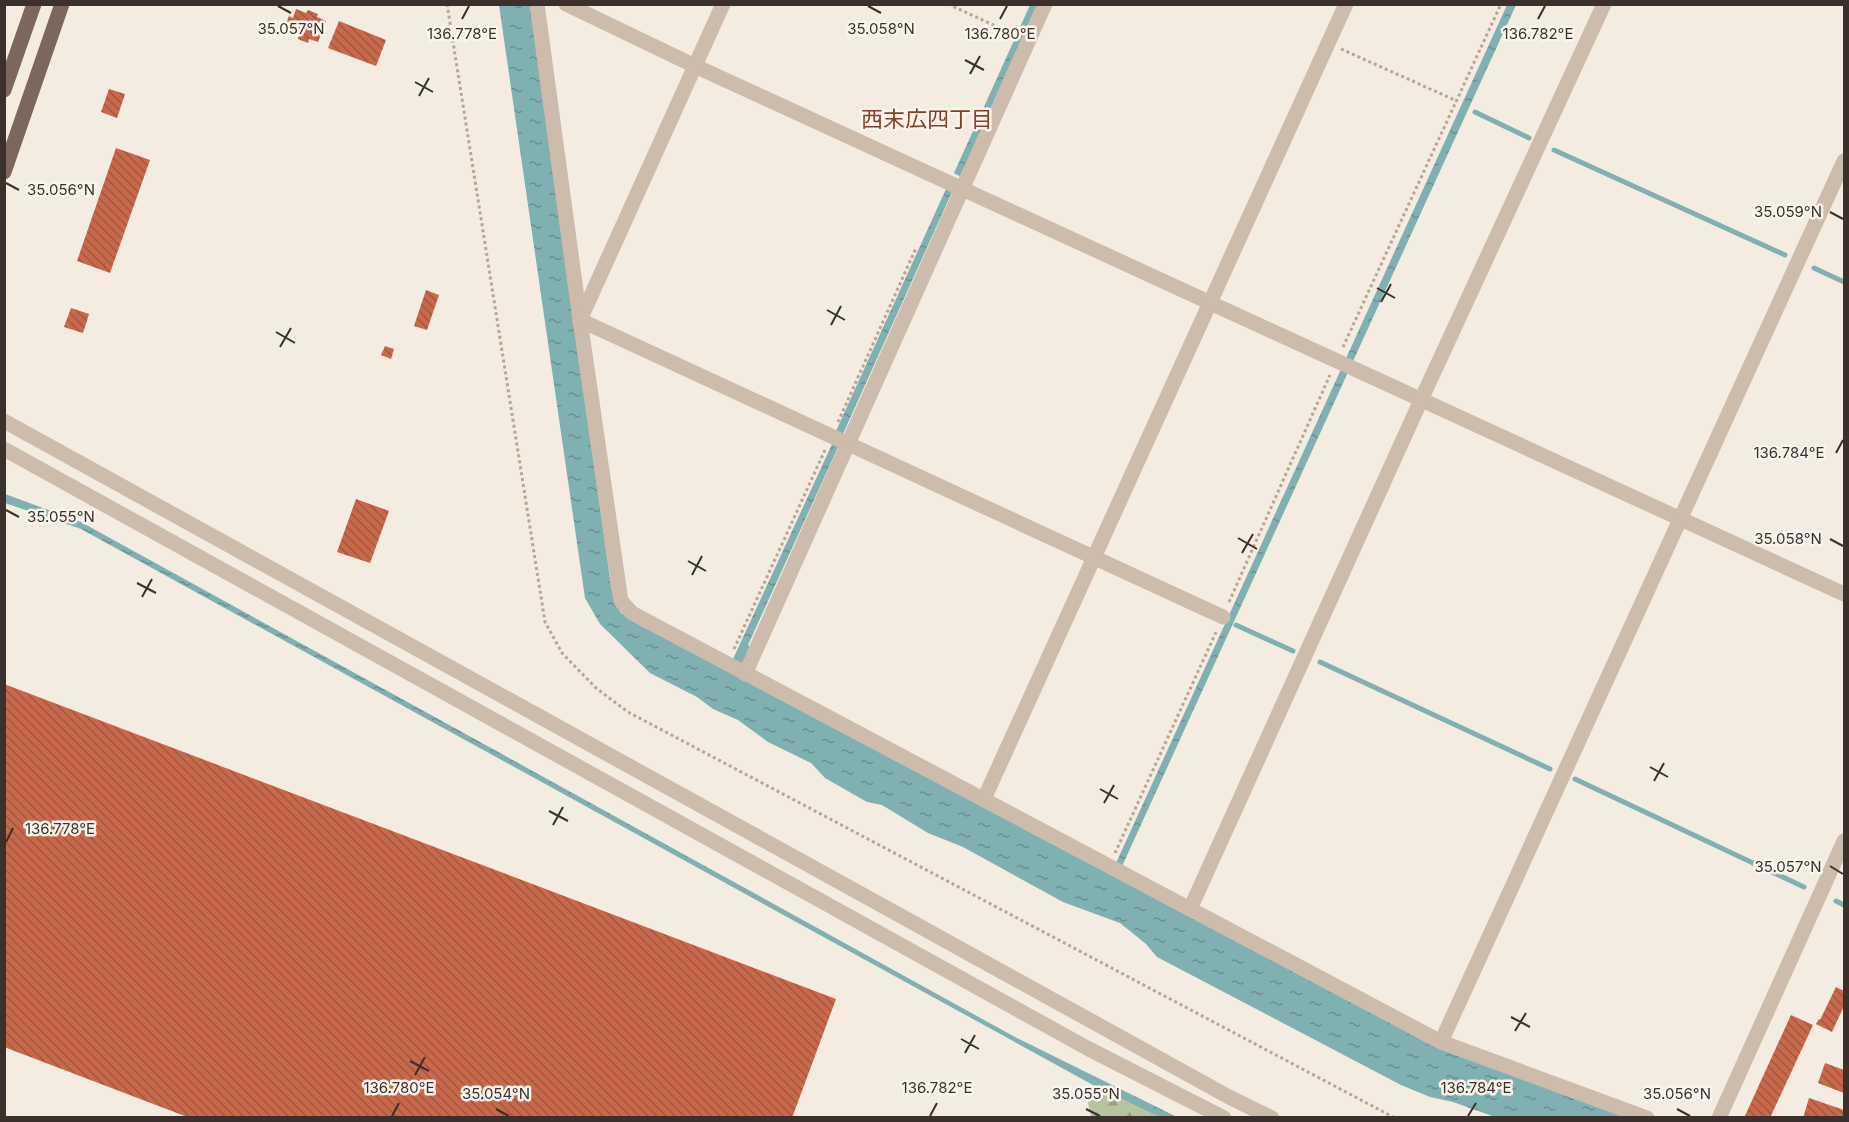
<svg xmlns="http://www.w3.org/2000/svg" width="1849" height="1122" viewBox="0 0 1849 1122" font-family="Inter,'Noto Sans JP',sans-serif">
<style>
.forest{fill:url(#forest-firs)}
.water{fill:url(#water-ripples)}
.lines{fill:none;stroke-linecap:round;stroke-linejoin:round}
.stream{stroke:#7fb0b2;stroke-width:5}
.building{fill:url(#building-back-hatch)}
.path{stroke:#b9a596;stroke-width:3;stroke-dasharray:3 3;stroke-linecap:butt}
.minor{stroke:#cdbbac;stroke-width:15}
.major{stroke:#7d675c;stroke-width:15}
.ticks{fill:none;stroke:#3b302b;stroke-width:2}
.labels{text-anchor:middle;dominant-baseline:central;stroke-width:5;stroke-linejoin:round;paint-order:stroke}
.neighbourhood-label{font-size:22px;fill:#8c3b22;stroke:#fbf5ee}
.ticks-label{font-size:15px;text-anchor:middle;fill:#3b302b;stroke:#fbf5ee;stroke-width:5;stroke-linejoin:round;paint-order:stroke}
</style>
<defs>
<pattern id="forest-firs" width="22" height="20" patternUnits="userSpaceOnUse" patternTransform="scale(1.5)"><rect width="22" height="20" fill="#b8c4a0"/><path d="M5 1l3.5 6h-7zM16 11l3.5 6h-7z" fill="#97a083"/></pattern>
<pattern id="water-ripples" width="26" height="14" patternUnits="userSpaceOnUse" patternTransform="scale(1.5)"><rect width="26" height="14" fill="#7fb0b2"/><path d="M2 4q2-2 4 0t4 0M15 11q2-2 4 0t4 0" fill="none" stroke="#699091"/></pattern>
<pattern id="building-back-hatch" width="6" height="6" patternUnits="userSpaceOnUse" patternTransform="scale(1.5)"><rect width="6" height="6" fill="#c8694b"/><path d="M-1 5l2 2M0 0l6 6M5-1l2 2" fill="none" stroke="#a4573f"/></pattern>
</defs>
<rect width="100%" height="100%" fill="#f4ebe1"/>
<path class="forest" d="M1093,1085L1159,1117H1096L1091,1116L1087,1099Z"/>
<g class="water">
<path d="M499,5H530L611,586L614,599L621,613L728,670L833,442L839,445L748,645L752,648L738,676L1111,874L1507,5H1516L1123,864L1122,880L1425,1041L1625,1117H1495L1453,1102L1430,1097L1401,1085L1157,957L1146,944L1120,923L1063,902L963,847L928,833L882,805L867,802L825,778L811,763L768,742L738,720L713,709L697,697L650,673L600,624L585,598Z"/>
<path d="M1030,5H1038L961,177L954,173Z"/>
<path d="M946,189L952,192L843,434L836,431Z"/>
<path d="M5,494L81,522L1015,1037L1177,1117H1159L1093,1085L81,529L5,503Z"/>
</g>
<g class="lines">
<g class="stream">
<path d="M1475,112L1529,138"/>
<path d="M1554,150L1785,255"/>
<path d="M1814,268L1844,282"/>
<path d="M1236,625L1293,651"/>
<path d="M1320,662L1550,769"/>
<path d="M1575,779L1804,887"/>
<path d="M1836,901L1844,905"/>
</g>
</g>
<g class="building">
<path d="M296,9L306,13L308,10L318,14L317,17L326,21L318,42L309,39L308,43L298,39L299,35L284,29L289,16L293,18Z"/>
<path d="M339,21L386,40L376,66L328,48Z"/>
<path d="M109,89L125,94L117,118L101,112Z"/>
<path d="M116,148L150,160L110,273L77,261Z"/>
<path d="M426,290L439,295L427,330L414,326Z"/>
<path d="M71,308L89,314L83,333L64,327Z"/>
<path d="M385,346L394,349L391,359L381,355Z"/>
<path d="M356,499L389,511L370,563L337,552Z"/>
<path d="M4,684L836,999L792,1118H190L4,1047Z"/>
<path d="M1836,987L1844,991V1006L1832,1032L1816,1024L1819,1019L1820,1020Z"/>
<path d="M1791,1015L1813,1025L1770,1118H1744Z"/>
<path d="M1825,1063L1844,1070V1093L1818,1083Z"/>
<path d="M1809,1098L1844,1110V1118H1803Z"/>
</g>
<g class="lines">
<g class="path">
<path d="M447,4L545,622L562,653L596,688L628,712L1395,1118"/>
<path d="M948,4L1013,34"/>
<path d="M1341,49L1457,101"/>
<path d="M1343,347L1501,4"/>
<path d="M838,422L916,248"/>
<path d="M1229,602L1330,375"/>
<path d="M734,649L825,450"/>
<path d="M1115,853L1217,630"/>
</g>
<g class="minor">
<path d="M537,4L580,320L621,601L632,613L728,664L1441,1042L1647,1118"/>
<path d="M566,4L695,66L1844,594"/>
<path d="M580,320L1223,617"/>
<path d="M580,320L723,4"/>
<path d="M4,421L1229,1097L1272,1118"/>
<path d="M4,449L1087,1048L1224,1118"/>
<path d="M745,674L1045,4"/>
<path d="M984,799L1346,4"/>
<path d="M1190,909L1421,400L1604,4"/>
<path d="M1441,1042L1844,161"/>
<path d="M1719,1118L1844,841"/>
</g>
<g class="major">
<path d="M4,90L34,4"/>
<path d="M4,172L62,4"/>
</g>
</g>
<path class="ticks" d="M278,6L291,13M868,6L881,13M462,19L469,6M1000,19L1007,6M1538,19L1545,6M965,60L984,70M970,74L980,56M415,82L433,92M419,96L429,78M6,183L19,190M1830,212L1843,219M1377,288L1395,298M1381,302L1391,284M827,310L845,320M831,325L841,306M276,332L295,343M280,347L291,328M1836,453L1843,440M6,510L19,517M1238,538L1257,549M1830,539L1843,546M1242,553L1253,534M688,561L706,571M692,575L702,556M137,583L156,593M142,597L152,579M1650,767L1668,777M1654,781L1664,763M1100,789L1118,799M1104,803L1114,785M549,811L568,821M553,825L563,807M6,842L13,828M1830,866L1843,874M1511,1017L1530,1027M1515,1031L1526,1013M961,1039L979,1049M965,1053L975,1035M410,1061L429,1071M415,1075L425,1057M496,1109L509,1116M1086,1109L1100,1116M1677,1109L1690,1116M392,1116L399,1103M930,1116L937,1103M1468,1116L1476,1103"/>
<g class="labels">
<g class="neighbourhood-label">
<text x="927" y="119">西末広四丁目</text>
</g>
</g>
<g class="ticks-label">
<text x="291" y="34">35.057°N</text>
<text x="881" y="34">35.058°N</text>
<text x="462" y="39">136.778°E</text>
<text x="1000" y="39">136.780°E</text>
<text x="1538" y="39">136.782°E</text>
<text x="61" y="195">35.056°N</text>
<text x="1788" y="217">35.059°N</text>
<text x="1789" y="458">136.784°E</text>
<text x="61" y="522">35.055°N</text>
<text x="1788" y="544">35.058°N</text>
<text x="60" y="834">136.778°E</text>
<text x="1788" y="872">35.057°N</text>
<text x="399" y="1093">136.780°E</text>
<text x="937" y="1093">136.782°E</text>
<text x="1476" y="1093">136.784°E</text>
<text x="496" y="1099">35.054°N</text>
<text x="1086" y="1099">35.055°N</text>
<text x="1677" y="1099">35.056°N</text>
</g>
<rect width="1849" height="1122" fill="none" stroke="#3b302b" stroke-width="12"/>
</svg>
